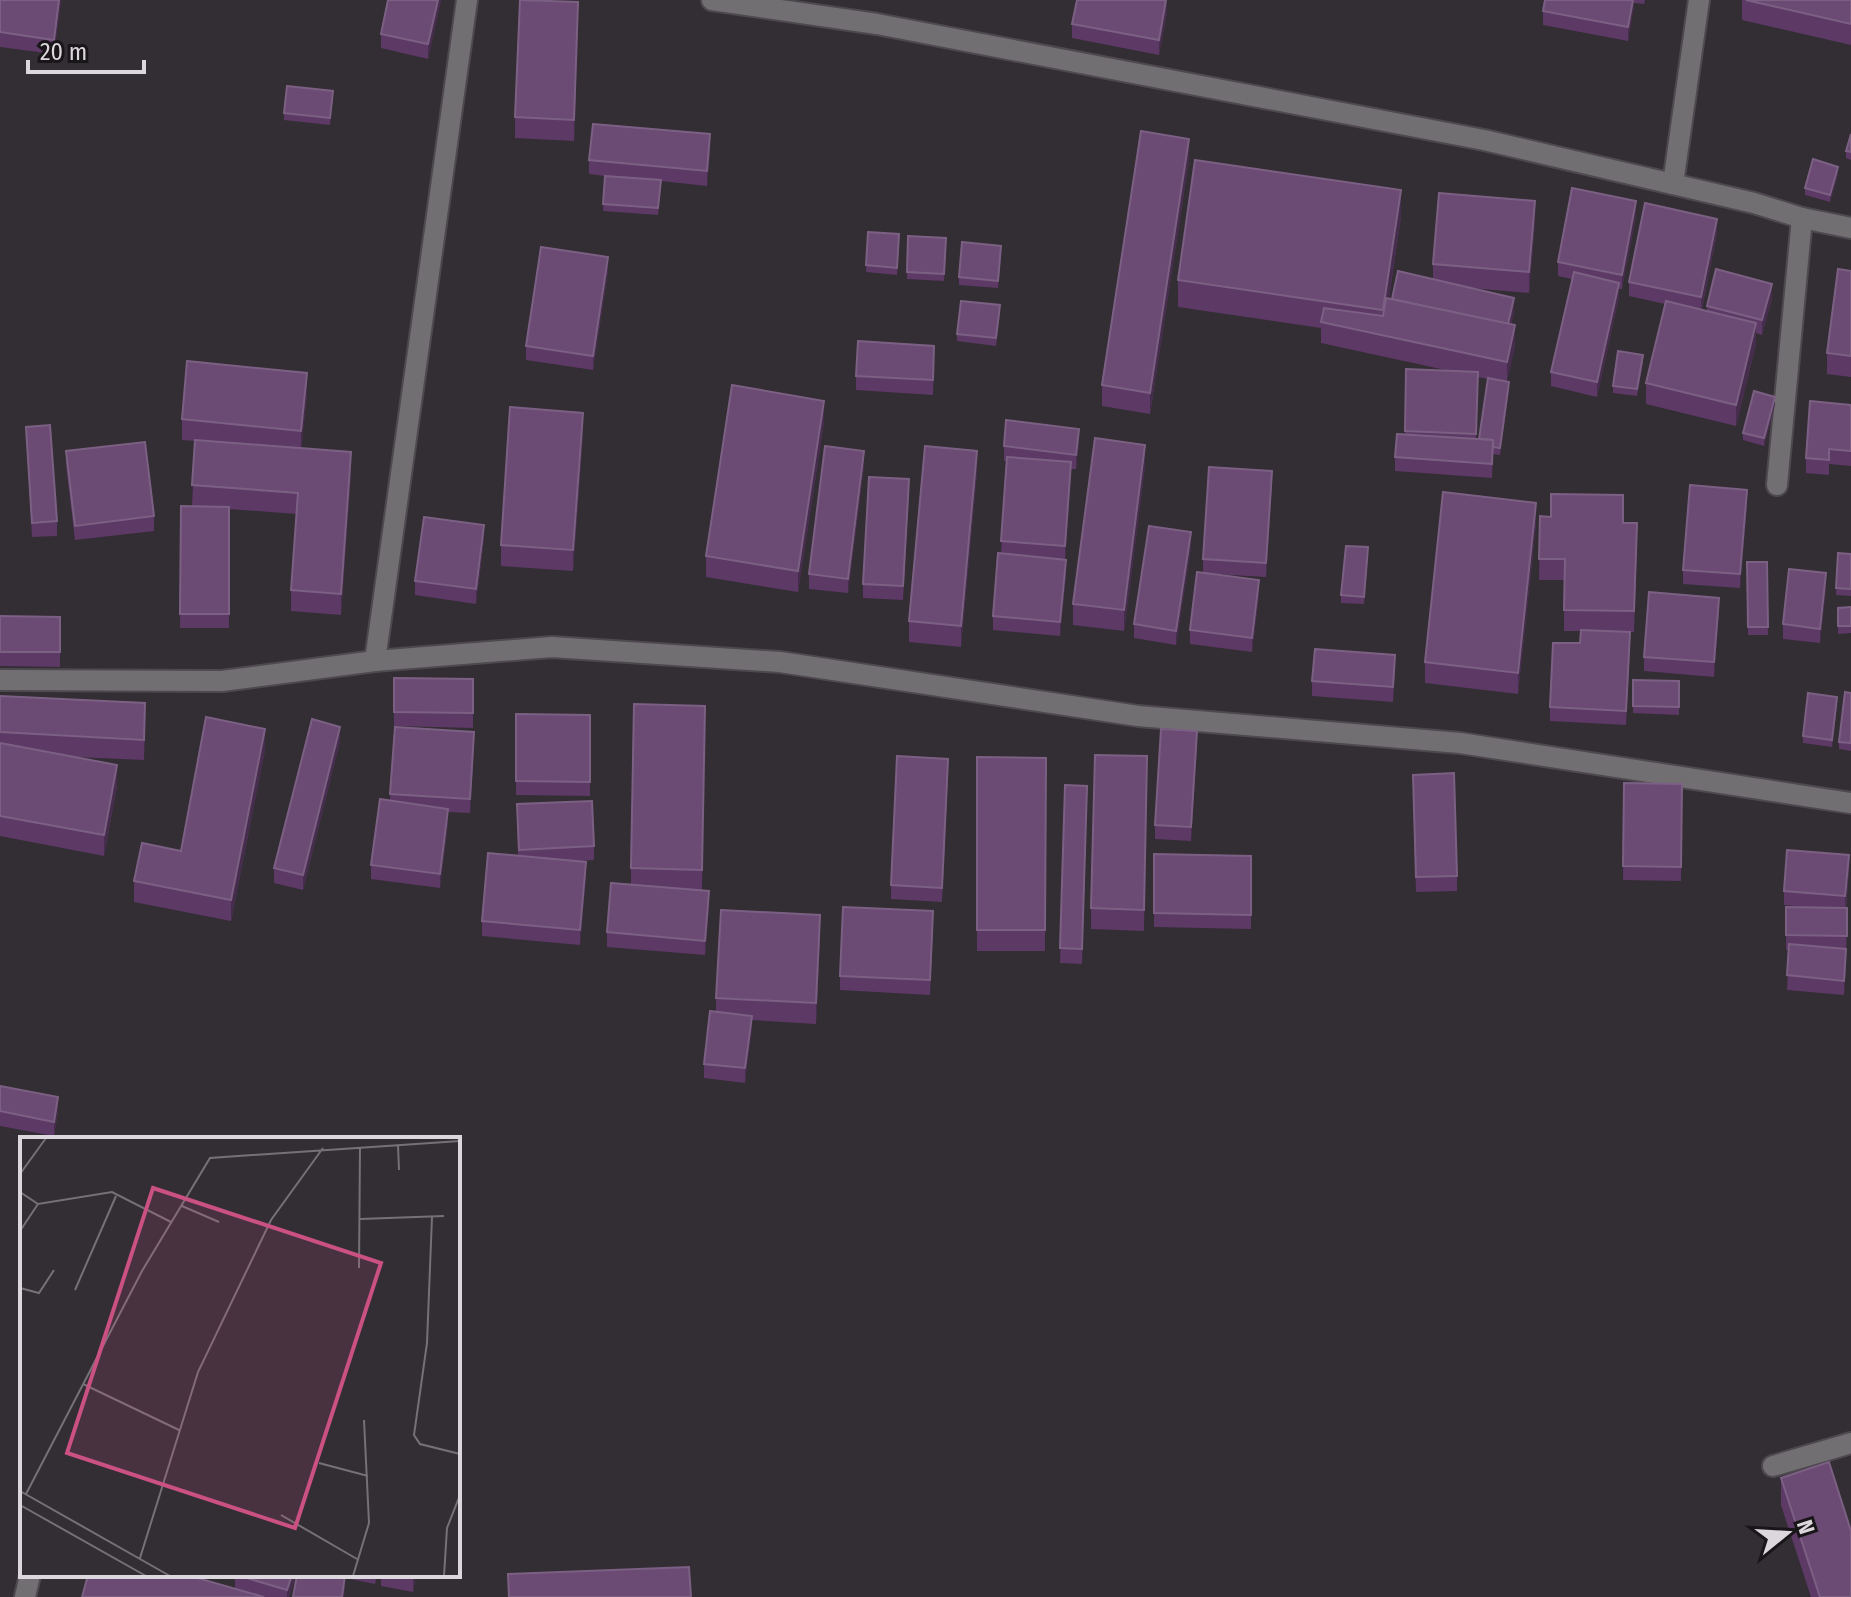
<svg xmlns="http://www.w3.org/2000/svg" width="1851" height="1597" viewBox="0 0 1851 1597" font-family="'Fira Sans Condensed',sans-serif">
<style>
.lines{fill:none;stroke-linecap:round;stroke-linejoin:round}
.minor-casing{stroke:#4e484f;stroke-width:24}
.minor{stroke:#726f73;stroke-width:20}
.wall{fill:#5d3966;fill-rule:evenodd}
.shaded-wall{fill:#472d4d}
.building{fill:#6b4a73;stroke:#7c6083;stroke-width:2}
.inset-road{fill:none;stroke:#767177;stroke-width:2}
.view{fill:#ca5182;fill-opacity:0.15;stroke:#ca5182;stroke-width:4}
.inset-edge{fill:none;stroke:#dbd7dc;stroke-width:4}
</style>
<rect width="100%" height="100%" fill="#332d34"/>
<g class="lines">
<g class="minor-casing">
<g id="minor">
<path d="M712,0L877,24L1484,140L1754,203L1802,218L1851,228"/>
<path d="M1673,184L1699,0"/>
<path d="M1777,485L1802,218"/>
<path d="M375,661L467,0"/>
<path d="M0,680L222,681L375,661L552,647L780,662L1138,716L1460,743L1851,803"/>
<path d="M1773,1466L1851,1443"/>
<path d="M25,1597L30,1575"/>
</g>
</g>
<use href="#minor" class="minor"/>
</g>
<g class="wall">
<path d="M0,0H61L54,54L0,47Z"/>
<path d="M441,0L428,59L381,48V34Z"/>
<path d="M1544,0H1645L1644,4L1634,3L1628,41L1543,25V11Z"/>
<path d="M1742,0H1851V45L1742,20Z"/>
<path d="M1167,12L1159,55L1072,38V24Z"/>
<path d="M578,23L574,141L515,138V117Z"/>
<path d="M333,98L330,125L284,120V113Z"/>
<path d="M1851,134V160L1846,158V151Z"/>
<path d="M710,149L707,186L661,181L658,215L603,211L605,176L589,174V160Z"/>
<path d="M1189,160L1150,414L1102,406V385Z"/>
<path d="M1838,174L1830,202L1805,195V188Z"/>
<path d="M1636,215L1622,289H1619V297L1597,397L1551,386V372L1572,279L1558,276V262Z"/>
<path d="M1401,217L1389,298L1392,299L1433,280V264L1535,222L1529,293L1470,288L1514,313L1511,325L1515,346L1507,381L1509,389L1500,455L1493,454L1492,478L1395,471V457L1405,434L1406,369L1450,371L1321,343V328L1178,307V280ZM1478,377L1488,379L1479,439H1476Z"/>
<path d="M868,232L899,234L897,275L866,272Z"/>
<path d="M1717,233L1702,309L1707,311V306L1772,298L1762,335L1756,333V344L1736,426L1646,404V383L1665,304L1629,296V282Z"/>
<path d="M908,236L946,238L944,281L907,279Z"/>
<path d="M1001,253L998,288L959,285V277Z"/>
<path d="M608,271L593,370L526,360V346Z"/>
<path d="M1851,271V377L1827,374V353Z"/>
<path d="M1000,312L996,346L957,341V334Z"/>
<path d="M934,361L933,395L856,390V376Z"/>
<path d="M1643,362L1637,396L1613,393V386Z"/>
<path d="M307,394L301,448L351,473L341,615L291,611V590L297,514L229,509V628H180L181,506H192L195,441L182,440V419Z"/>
<path d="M1775,404L1764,446L1743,440V433Z"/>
<path d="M1851,405V466L1829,464V475L1806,473V458Z"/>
<path d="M824,422L798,592L706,577V556Z"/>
<path d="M26,427L57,521V536L32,537Z"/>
<path d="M583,434L573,571L501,566V545Z"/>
<path d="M1079,443L1076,469H1071L1065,559L1066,574L1060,636L993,630V616L1001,553L1007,461H1004V446Z"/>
<path d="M66,451L154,516V531L75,540L66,465Z"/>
<path d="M864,465L848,593L809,589V574Z"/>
<path d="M1145,466L1124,631L1073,625V604Z"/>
<path d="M977,472L961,647L909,642V621Z"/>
<path d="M1272,485L1266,577L1213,574L1259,595L1252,652L1190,644V630L1203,573V559Z"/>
<path d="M909,494L903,600L863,598V584Z"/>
<path d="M1747,504L1740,588L1683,584V570Z"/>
<path d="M1540,516L1623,523L1637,544L1634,632H1622L1630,646L1626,725L1550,721V707L1580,643V631H1564V580H1539Z"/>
<path d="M1536,524L1518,694L1425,683V662Z"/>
<path d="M484,539L476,604L415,595V581Z"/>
<path d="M1191,547L1176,645L1134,638V624Z"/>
<path d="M1838,553L1851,554V596L1836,595Z"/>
<path d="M1368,554L1364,604L1341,603V595Z"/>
<path d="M1747,562H1767L1768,635H1748Z"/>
<path d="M1826,587L1820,643L1783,639V624Z"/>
<path d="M1851,607V633L1838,634V608Z"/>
<path d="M1719,612L1714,677L1644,671V657Z"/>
<path d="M0,616L60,617V667L0,666Z"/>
<path d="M1395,669L1393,702L1312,696V681Z"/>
<path d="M394,678L473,679V728L394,726Z"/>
<path d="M1633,680L1679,681V715L1633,713Z"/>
<path d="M1851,693V751L1839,749V742Z"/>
<path d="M0,696L145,724L144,760L75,757L117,786L104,856L0,836Z"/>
<path d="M1837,704L1832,747L1803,743V736Z"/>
<path d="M705,706L702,890L709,905L705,955L607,947V932L631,884V868Z"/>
<path d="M516,714L590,715V796L516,795Z"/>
<path d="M395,727L474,746L470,813L448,812V823L440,888L371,879V865L390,801Z"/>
<path d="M340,741L303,890L274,883V868Z"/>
<path d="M1197,745L1191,841L1155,839V825Z"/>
<path d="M265,750L231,921L134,902V881L181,851Z"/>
<path d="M1147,756L1144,931L1091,929V908Z"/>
<path d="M977,757L1046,758L1045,951H977Z"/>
<path d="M948,773L942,902L891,899V885Z"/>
<path d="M1624,783L1682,784L1681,881L1623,880Z"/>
<path d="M1065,785L1087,800L1082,964L1060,963Z"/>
<path d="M1413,789L1457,876V891L1416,892Z"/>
<path d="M517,818L594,846V860L580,861L586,876L580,945L482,936V921L518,856Z"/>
<path d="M1154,854L1251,856V929L1154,927Z"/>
<path d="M1849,869L1846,908H1847L1846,964L1844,995L1787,990L1789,950H1786V907H1806L1784,905V891Z"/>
<path d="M933,926L930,995L840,990V976Z"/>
<path d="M820,936L816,1024L752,1020L745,1083L704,1078V1064L716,1012V998Z"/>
<path d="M0,1086L58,1111L54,1136L0,1126Z"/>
<path d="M1781,1478L1851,1597H1811L1781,1505Z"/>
<path d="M235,1575H296L289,1597H82L235,1589Z"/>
<path d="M297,1575H377L375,1584L345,1578L344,1597H293Z"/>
<path d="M381,1575H416L413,1592L381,1586Z"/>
</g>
<g class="shaded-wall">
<path d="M59,0H61L54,54V40Z"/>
<path d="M438,0H441V2L428,59V44Z"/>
<path d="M1167,0V12L1159,55V40Z"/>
<path d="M1633,0H1634V8L1628,41V27Z"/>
<path d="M578,2V23L574,141V120Z"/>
<path d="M710,134V149L707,186V171Z"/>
<path d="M1189,139V160L1150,414V393Z"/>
<path d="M1838,167V174L1830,202V195Z"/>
<path d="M1401,190V217L1383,337V310Z"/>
<path d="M1535,201V222L1529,293V272Z"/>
<path d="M1636,201V215L1622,289V275Z"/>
<path d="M1717,219V233L1701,312V297Z"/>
<path d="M608,257V271L593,370V356Z"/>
<path d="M1619,283V297L1597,397V382Z"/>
<path d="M1772,284V298L1762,335V320Z"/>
<path d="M1514,298V313L1507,342V328Z"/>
<path d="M1756,323V344L1736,426V405Z"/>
<path d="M1515,325V346L1507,383V362Z"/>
<path d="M307,373V394L301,452V431Z"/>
<path d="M1509,382V389L1500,455V448Z"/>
<path d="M1775,397V404L1764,446V438Z"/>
<path d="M824,401V422L798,592V571Z"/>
<path d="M583,413V434L573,571V550Z"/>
<path d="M1079,429V443L1076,469V455Z"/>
<path d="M1145,445V466L1124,631V610Z"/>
<path d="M864,451V465L848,593V579Z"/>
<path d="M977,451V472L961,647V626Z"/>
<path d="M351,452V473L341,615V594Z"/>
<path d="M1071,462V476L1065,561V546Z"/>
<path d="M1272,471V485L1266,577V563Z"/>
<path d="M1747,490V504L1740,588V574Z"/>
<path d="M1536,503V524L1518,694V673Z"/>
<path d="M484,525V539L476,604V589Z"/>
<path d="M1191,532V547L1176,645V631Z"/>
<path d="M1066,560V574L1060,636V622Z"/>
<path d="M1826,573V587L1820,643V629Z"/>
<path d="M1259,580V595L1252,652V638Z"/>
<path d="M1719,598V612L1714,677V662Z"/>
<path d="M340,727V741L303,890V875Z"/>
<path d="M265,729V750L231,921V900Z"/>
<path d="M1197,731V745L1191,841V827Z"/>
<path d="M474,732V746L470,813V799Z"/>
<path d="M117,765V786L104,856V835Z"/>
<path d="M448,809V823L440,888V874Z"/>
<path d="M1849,855V869L1845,911V896Z"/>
<path d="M586,862V876L580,945V930Z"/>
<path d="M709,891V905L705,955V941Z"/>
<path d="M820,915V936L816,1024V1003Z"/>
<path d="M1846,949V964L1844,995V981Z"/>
<path d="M752,1016V1030L745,1083V1068Z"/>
<path d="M58,1097V1111L54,1136V1122Z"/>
<path d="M292,1575H296L289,1597H287V1590Z"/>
<path d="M345,1575L344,1597H342Z"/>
<path d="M413,1575H416L413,1592Z"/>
</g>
<g class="building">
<path d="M0,0H59L54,40L0,32Z"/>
<path d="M388,0H438L428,44L381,34Z"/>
<path d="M520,0L578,2L574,120L515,117Z"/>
<path d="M1077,0H1166L1159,40L1072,24Z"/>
<path d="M1545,0H1633L1628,27L1543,11Z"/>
<path d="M1746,0H1851V24Z"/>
<path d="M287,86L333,91L330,118L284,113Z"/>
<path d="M593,124L710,134L707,171L589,160Z"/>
<path d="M1141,131L1189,139L1150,393L1102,385Z"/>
<path d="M1851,134V152L1846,151Z"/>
<path d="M1813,159L1838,167L1830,195L1805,188Z"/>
<path d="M1195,160L1401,190L1383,310L1178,280Z"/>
<path d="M605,176L661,180L658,208L603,204Z"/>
<path d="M1572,188L1636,201L1622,275L1558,262Z"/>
<path d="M1439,193L1535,201L1529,272L1433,264Z"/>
<path d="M1645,203L1717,219L1701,297L1629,282Z"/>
<path d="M868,232L899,234L897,268L866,265Z"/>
<path d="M908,236L946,238L944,274L907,272Z"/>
<path d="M962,242L1001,246L998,281L959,277Z"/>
<path d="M541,247L608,257L593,356L526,346Z"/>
<path d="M1716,269L1772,284L1762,320L1707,306Z"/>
<path d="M1838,269L1851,271V356L1827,353Z"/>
<path d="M1398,271L1514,298L1508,324L1392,299Z"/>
<path d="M1574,272L1619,283L1597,382L1551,372Z"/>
<path d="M1386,298L1515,325L1507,362L1321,322L1324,308L1383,316Z"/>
<path d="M961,301L1000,305L996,338L957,334Z"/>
<path d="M1666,301L1756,323L1736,405L1646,383Z"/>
<path d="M858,341L934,346L933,380L856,376Z"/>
<path d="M1618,351L1643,355L1637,389L1613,386Z"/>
<path d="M187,361L307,373L301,431L182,419Z"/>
<path d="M1406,369L1478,372L1476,434L1405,431Z"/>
<path d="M1488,378L1509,382L1500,448L1493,447V440L1479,439Z"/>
<path d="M732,385L824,401L798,571L706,556Z"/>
<path d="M1754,391L1775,397L1764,438L1743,433Z"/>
<path d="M1810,401L1851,405V451L1829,449V460L1806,458Z"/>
<path d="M510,407L583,413L573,550L501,545Z"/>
<path d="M1006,420L1079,429L1076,455L1004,446Z"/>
<path d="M50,425L57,521L32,523L26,427Z"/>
<path d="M1397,434L1493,440L1492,464L1395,457Z"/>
<path d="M1095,438L1145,445L1124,610L1073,604Z"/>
<path d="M195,440L351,452L341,594L291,590L298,493L192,485Z"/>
<path d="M145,442L154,516L75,526L66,451Z"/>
<path d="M825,446L864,451L848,579L809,574Z"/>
<path d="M925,446L977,451L961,626L909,621Z"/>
<path d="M1007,457L1071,462L1065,546L1001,541Z"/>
<path d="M1209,467L1272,471L1266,563L1203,559Z"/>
<path d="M869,477L909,479L903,586L863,584Z"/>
<path d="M1690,485L1747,490L1740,574L1683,570Z"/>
<path d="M1443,492L1536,503L1518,673L1425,662Z"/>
<path d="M1551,494L1623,495V523H1637L1634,611L1564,610L1565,559H1539L1540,516L1551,517Z"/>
<path d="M181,506L229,507V614H180Z"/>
<path d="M424,517L484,525L476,589L415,581Z"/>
<path d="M1149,526L1191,532L1176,631L1134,624Z"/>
<path d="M1346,546L1368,547L1364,597L1341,595Z"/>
<path d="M998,553L1066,560L1060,622L993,616Z"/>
<path d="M1838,553L1851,554V589L1836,588Z"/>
<path d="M1747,562H1767L1768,627H1748Z"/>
<path d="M1789,569L1826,573L1820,629L1783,624Z"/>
<path d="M1197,572L1259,580L1252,638L1190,630Z"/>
<path d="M1649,592L1719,598L1714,662L1644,657Z"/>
<path d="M1851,607V626H1838V608Z"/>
<path d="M0,616L60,617V652H0Z"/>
<path d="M1581,630L1630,632L1626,711L1550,707L1553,643H1580Z"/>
<path d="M1315,649L1395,655L1393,687L1312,681Z"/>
<path d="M394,678L473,679V713L394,712Z"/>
<path d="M1633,680L1679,681V707L1633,706Z"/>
<path d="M1845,692L1851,693V743L1839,742Z"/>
<path d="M1808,693L1837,697L1832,740L1803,736Z"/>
<path d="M0,696L145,703L144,740L0,732Z"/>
<path d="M634,704L705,706L702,870L631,868Z"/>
<path d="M516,714L590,715V782L516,781Z"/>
<path d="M206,717L265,729L231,900L134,881L142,843L181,851Z"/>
<path d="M312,719L340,727L303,875L274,868Z"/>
<path d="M395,727L474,732L470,799L390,794Z"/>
<path d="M1161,729L1197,731L1191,827L1155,825Z"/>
<path d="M0,743L117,765L104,835L0,816Z"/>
<path d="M1095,755L1147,756L1144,910L1091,908Z"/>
<path d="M897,756L948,759L942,888L891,885Z"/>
<path d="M977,757L1046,758L1045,930H977Z"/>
<path d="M1454,773L1457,876L1416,877L1413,775Z"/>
<path d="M1624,783L1682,784L1681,867L1623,866Z"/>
<path d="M1065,785L1087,786L1082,949L1060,948Z"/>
<path d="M380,799L448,809L440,874L371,865Z"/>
<path d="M592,801L594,846L519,850L517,804Z"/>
<path d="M1787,850L1849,855L1845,896L1784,891Z"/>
<path d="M488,853L586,862L580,930L482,921Z"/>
<path d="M1154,854L1251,856V915L1154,913Z"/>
<path d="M611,883L709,891L705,941L607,932Z"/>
<path d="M843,907L933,911L930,980L840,976Z"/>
<path d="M1786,907L1847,908V936L1786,935Z"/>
<path d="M721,910L820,915L816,1003L716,998Z"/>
<path d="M1789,944L1846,949L1844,981L1787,975Z"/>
<path d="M710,1011L752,1016L745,1068L704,1064Z"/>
<path d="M0,1086L58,1097L54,1122L0,1111Z"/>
<path d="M1829,1462L1851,1531V1597H1820L1781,1478Z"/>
<path d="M689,1567L691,1597H509L508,1574Z"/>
<path d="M88,1575H187L264,1597H82Z"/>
<path d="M237,1575H292L287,1590Z"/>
<path d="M297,1575H345L342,1597H293Z"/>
</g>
<g transform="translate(20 1137)">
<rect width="440" height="440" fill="#332d34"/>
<path class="inset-road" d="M378,8L379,33M0,37L26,1M0,55L18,67L92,55L151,85M162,69L199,85M412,80L407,206L394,298L400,307L440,317M340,82L424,79M0,94L18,67M339,131L340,10M0,151L19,156L34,133M55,153L96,59M63,247L159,293M299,326L348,339M0,354L150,439M6,357L122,134L190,21L440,4M0,368L126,439M261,378L337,422M120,421L178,235L251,83L303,11M333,439L349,386L344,283M424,439L427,391L440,358"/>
<path class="view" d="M133,51L361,126L275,391L47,316Z"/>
<rect width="440" height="440" class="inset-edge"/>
</g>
<g transform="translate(1787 1533) rotate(72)" stroke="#191619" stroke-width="6" paint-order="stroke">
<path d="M0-6L14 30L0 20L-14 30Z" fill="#dbd7dc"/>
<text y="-12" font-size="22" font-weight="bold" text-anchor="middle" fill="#dbd7dc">N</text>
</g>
<path d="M28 60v12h116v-12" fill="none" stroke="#dbd7dc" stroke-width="4"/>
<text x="40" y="60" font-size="24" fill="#dbd7dc" stroke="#191619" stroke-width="6" paint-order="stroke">20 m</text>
</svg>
